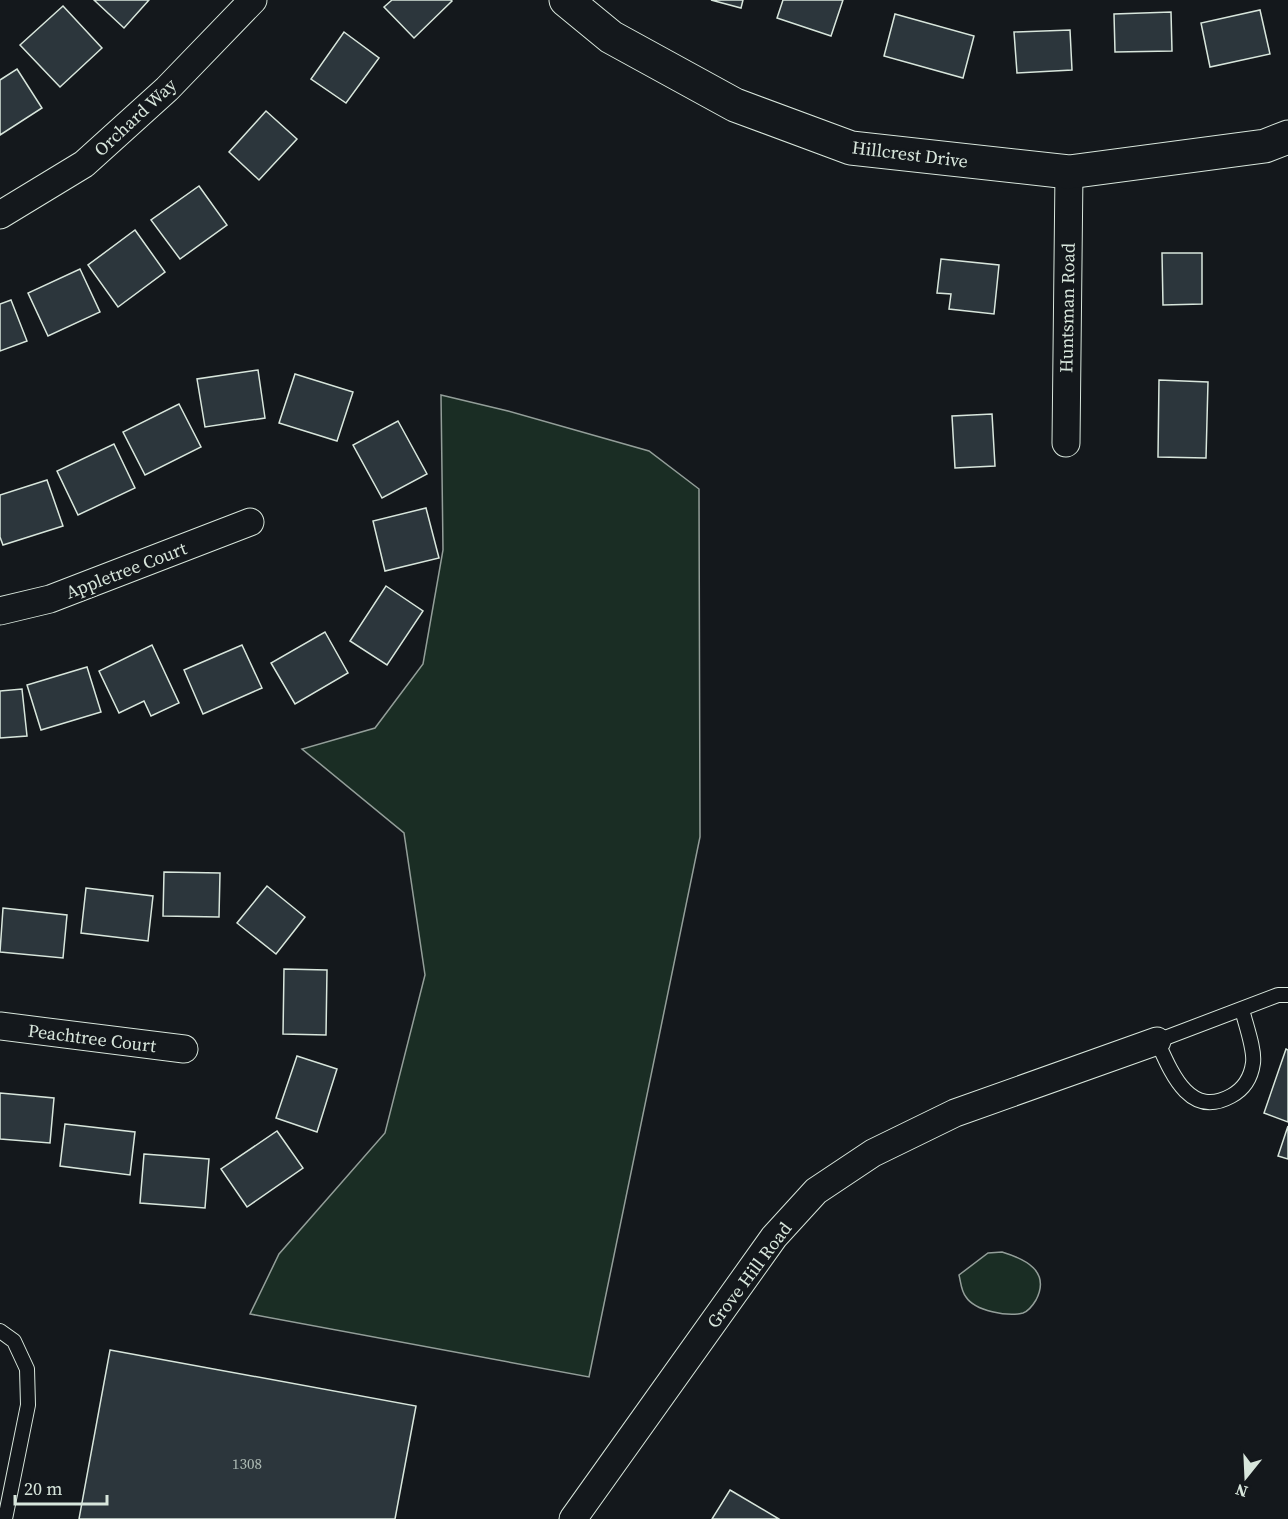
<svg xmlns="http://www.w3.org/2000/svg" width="1288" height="1519" viewBox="0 0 1288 1519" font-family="'Source Serif 4',serif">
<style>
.green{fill:#1a2d24;stroke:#939e99;stroke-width:1.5}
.building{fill:#2c363c;stroke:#d8e6dc;stroke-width:1.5}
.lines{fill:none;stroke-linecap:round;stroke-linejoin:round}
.lane-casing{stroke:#d8e6dc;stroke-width:16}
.street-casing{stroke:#d8e6dc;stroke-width:29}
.secondary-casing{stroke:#d8e6dc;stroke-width:35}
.lane{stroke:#14181c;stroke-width:14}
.street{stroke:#14181c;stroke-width:27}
.secondary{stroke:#14181c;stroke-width:33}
.labels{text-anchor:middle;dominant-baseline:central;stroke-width:4.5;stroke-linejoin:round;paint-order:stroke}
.number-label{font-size:15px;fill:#adbab4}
.street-label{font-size:18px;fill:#d8e6dc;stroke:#14181c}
</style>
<rect width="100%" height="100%" fill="#14181c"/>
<g class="green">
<path d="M441,395L508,411L649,451L699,489L700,837L589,1377L250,1314L279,1254L385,1133L425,975L404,833L302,749L375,728L423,664L443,550Z"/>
<path d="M1002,1252C1025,1259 1051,1271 1036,1300C1033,1305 1029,1311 1023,1313C1008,1317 975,1311 966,1297C961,1291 961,1283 959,1275L988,1253Z"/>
</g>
<g class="building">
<path d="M94,0H149L124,28Z"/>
<path d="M392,0H451L452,1L414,38L384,7Z"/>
<path d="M711,0H743L741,8Z"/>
<path d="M783,0H843L831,36L777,18Z"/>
<path d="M63,6L102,48L60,87L20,45Z"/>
<path d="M1260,10L1270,54L1210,67L1201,23Z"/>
<path d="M1171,12L1172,51L1115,52L1114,14Z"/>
<path d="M895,14L974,36L963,78L884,56Z"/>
<path d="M1070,30L1072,70L1017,73L1014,32Z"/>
<path d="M344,32L379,58L346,103L311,79Z"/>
<path d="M17,69L42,108L0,135V80Z"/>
<path d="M266,111L297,139L259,180L229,152Z"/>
<path d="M199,186L227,225L180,259L151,220Z"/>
<path d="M135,230L165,272L118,307L88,265Z"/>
<path d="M1162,253H1202V304L1163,305Z"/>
<path d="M941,259L999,265L994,314L949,309L951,294L937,293Z"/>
<path d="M80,269L100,312L48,336L28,293Z"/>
<path d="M11,300L27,341L0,351V304Z"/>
<path d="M258,370L265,418L205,427L197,379Z"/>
<path d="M295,374L353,392L337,441L279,423Z"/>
<path d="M1159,380L1208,382L1206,458L1158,457Z"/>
<path d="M179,404L201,447L145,475L123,432Z"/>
<path d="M992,414L995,466L955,468L952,416Z"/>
<path d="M398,421L427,474L382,498L353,445Z"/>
<path d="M114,444L135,488L78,515L57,471Z"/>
<path d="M47,480L63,526L3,545L0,537V495Z"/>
<path d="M426,508L439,558L385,571L373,521Z"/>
<path d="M386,586L423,611L387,665L350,641Z"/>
<path d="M325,632L348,673L295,704L271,663Z"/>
<path d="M152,645L179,703L151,716L144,701L119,713L99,671Z"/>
<path d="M242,645L262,688L203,714L184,670Z"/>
<path d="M87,667L101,712L41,730L27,685Z"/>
<path d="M22,689L27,736L0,738V691Z"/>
<path d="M164,872L220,873L219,917L163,916Z"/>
<path d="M267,886L305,917L276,954L237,923Z"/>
<path d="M86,888L153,896L148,941L81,933Z"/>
<path d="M3,908L67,915L63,958L0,952Z"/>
<path d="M284,969L327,970L326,1035L283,1034Z"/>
<path d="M1286,1049L1288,1050V1122L1264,1113Z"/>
<path d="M297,1056L337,1069L317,1132L276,1118Z"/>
<path d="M0,1093L54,1098L50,1143L0,1139Z"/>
<path d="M65,1124L135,1132L130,1175L60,1166Z"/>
<path d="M1288,1126V1159L1278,1156Z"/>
<path d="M277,1131L303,1168L247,1207L221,1169Z"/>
<path d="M144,1154L209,1159L205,1208L140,1203Z"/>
<path d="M110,1350L416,1406L395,1519H79Z"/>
<path d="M730,1490L779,1519H712Z"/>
</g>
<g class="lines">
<g class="lane-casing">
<g id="lane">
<path d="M1242,1009C1245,1023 1255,1049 1253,1063C1251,1078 1244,1089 1231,1096C1189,1119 1171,1072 1157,1041L1278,995H1288"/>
<path d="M0,1331L14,1341L27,1369L28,1405L5,1519"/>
</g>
</g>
<g class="street-casing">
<g id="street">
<path d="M0,215L84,164L167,89L253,0"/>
<path d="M1066,443L1069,172"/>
<path d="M0,611L50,599L250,522"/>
<path d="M0,1026L184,1049"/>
<path d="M573,1519L774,1237L816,1191L873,1153L955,1113L1157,1041"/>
</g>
</g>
<g class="secondary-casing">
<path id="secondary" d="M566,0L611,37L735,105L851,148L1069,172L1265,146L1288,137"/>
</g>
<use href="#lane" class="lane"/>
<use href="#street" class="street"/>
<use href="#secondary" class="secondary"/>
</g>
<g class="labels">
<g class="number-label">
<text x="247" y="1463">1308</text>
</g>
<g class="street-label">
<text transform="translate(135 117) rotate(-43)">Orchard Way</text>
<text transform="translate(910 154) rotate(7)">Hillcrest Drive</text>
<text transform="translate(1067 308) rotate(-89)">Huntsman Road</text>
<text transform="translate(126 570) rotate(-21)">Appletree Court</text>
<text transform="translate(92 1038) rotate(7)">Peachtree Court</text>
<text transform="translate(749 1275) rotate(-53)">Grove Hill Road</text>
</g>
</g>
<g transform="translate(1246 1477) rotate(198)" stroke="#14181c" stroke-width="4.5" paint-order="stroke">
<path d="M0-4.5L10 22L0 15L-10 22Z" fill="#d8e6dc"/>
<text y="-9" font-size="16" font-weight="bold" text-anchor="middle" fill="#d8e6dc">N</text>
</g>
<path d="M15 1495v9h92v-9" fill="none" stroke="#d8e6dc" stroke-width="3"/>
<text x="24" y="1495" font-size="18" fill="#d8e6dc" stroke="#14181c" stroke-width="4.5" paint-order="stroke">20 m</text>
</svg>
